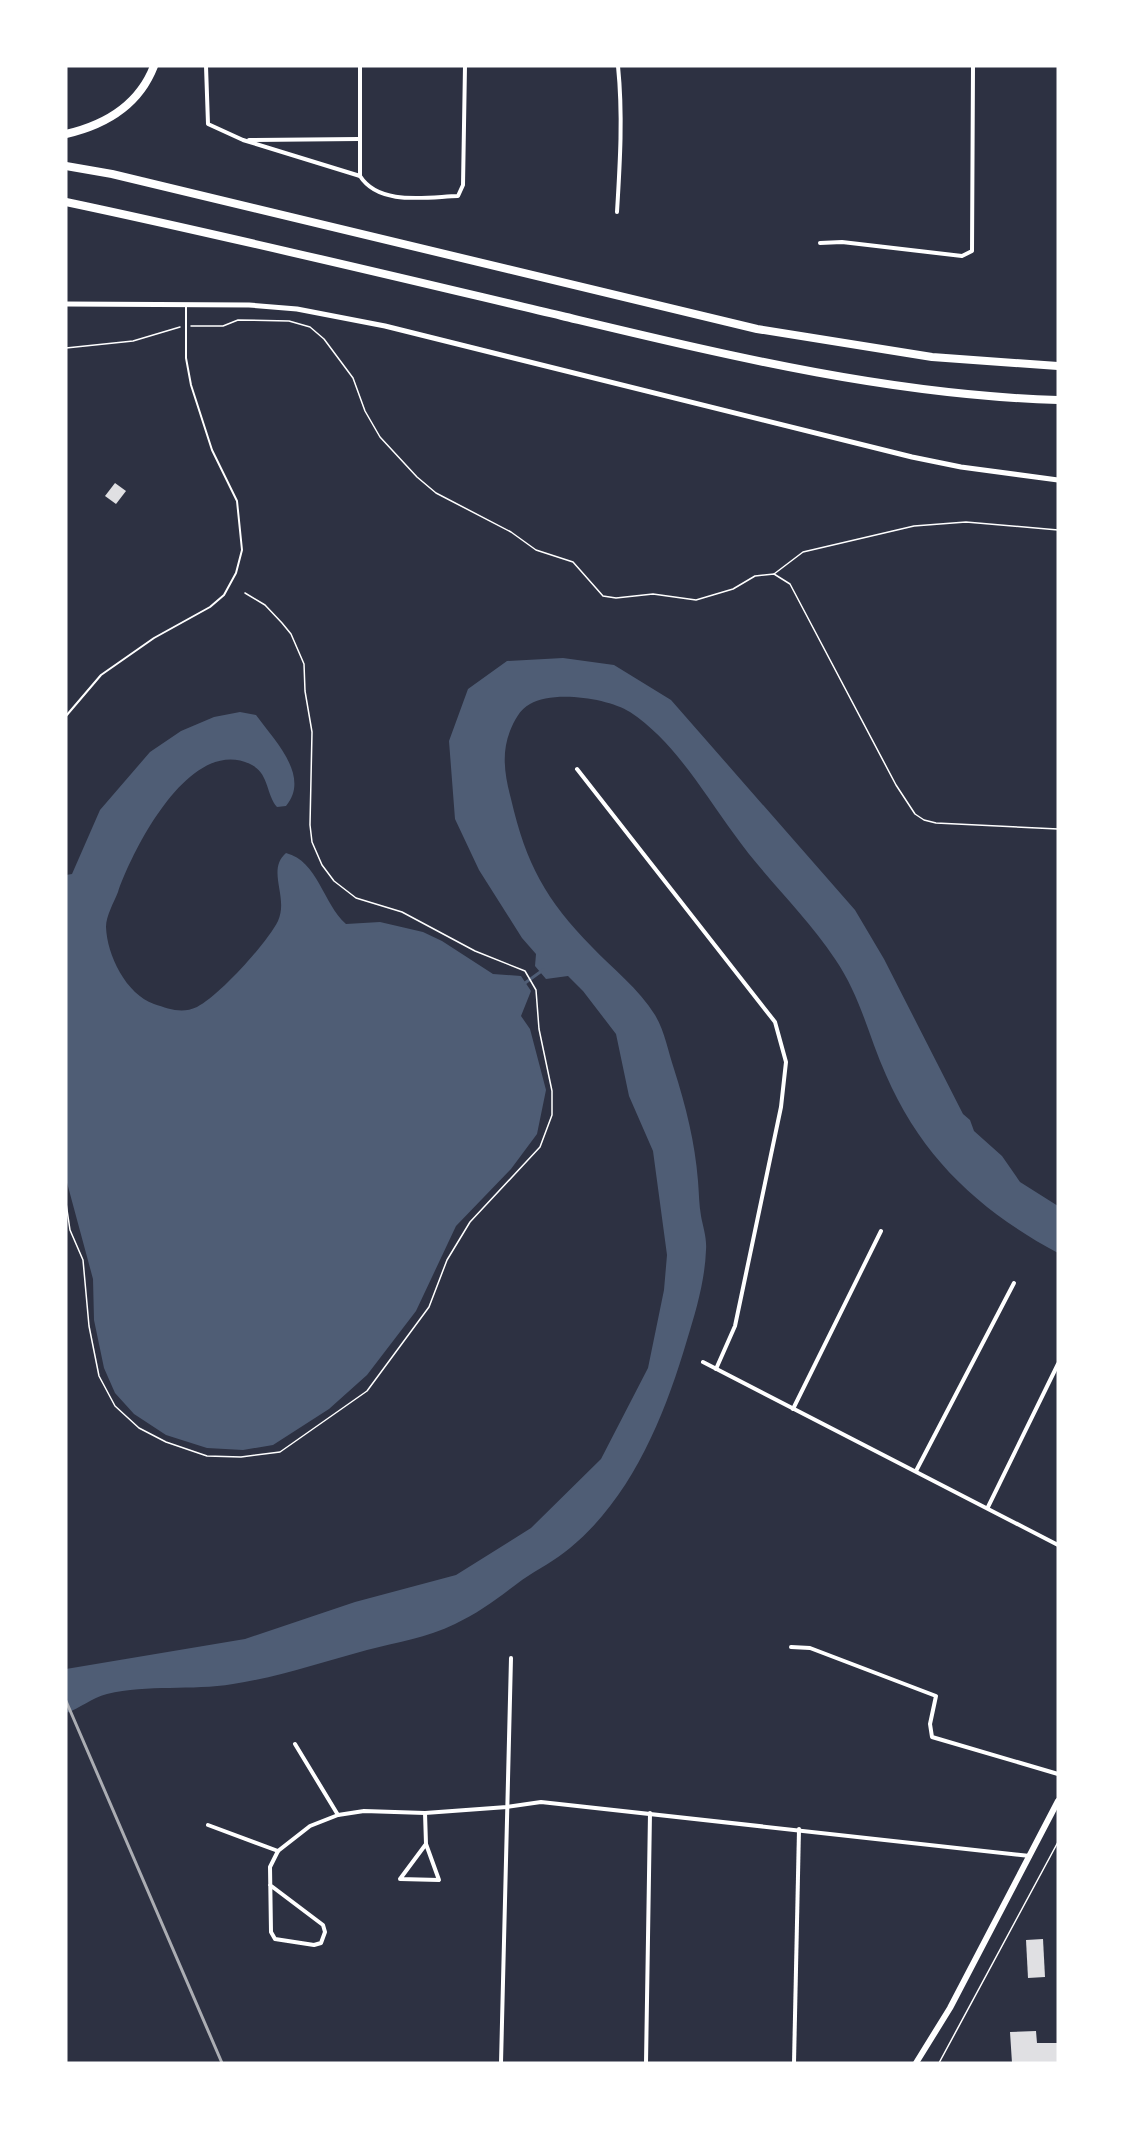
<svg xmlns="http://www.w3.org/2000/svg" width="1124" height="2129" viewBox="0 0 1124 2129" font-family="'PT Sans',sans-serif">
<style>
.water{fill:#4f5d75}
.lines{fill:none;stroke-linecap:round;stroke-linejoin:round}
.stream{stroke:#4f5d75;stroke-width:3}
.building{fill:#e0e0e3}
.path{stroke:#fff;stroke-width:1.5}
.service{stroke:#fff;stroke-width:2}
.minor{stroke:#fff;stroke-width:4}
.tertiary{stroke:#fff;stroke-width:5}
.primary{stroke:#fff;stroke-width:6}
.motorway{stroke:#fff;stroke-width:8}
.rail{stroke:#abadb3;stroke-width:3}
</style>
<rect width="100%" height="100%" fill="#2d3142"/>
<g class="water">
<path d="M563,658L614,665L671,700L855,910L884,959L963,1114L970,1120L974,1131L1002,1156L1020,1182L1058,1206V1253C980,1211 922,1158 886,1075C868,1035 861,997 835,959C805,914 765,878 734,834C703,792 674,741 630,712C608,698 553,690 530,704C520,709 514,721 510,731C501,754 505,776 511,799C526,864 546,900 592,947C613,969 639,989 655,1015C665,1032 668,1051 674,1069C686,1107 695,1142 698,1181C699,1193 699,1205 701,1216C703,1227 707,1238 706,1250C705,1280 696,1311 687,1340C665,1415 632,1497 570,1548C556,1560 538,1569 522,1580C501,1596 479,1613 455,1624C427,1638 397,1642 367,1650C322,1662 279,1677 233,1684C191,1691 148,1684 107,1694C91,1698 81,1708 66,1713V1669L245,1639L355,1602L456,1575L531,1528L601,1459L648,1368L664,1290L667,1255L653,1151L629,1096L616,1034L583,991L568,976L546,979L535,966L536,954L522,938L479,870L455,819L449,741L468,689L507,661Z"/>
<path d="M240,712L256,715C274,740 311,776 286,806L277,807C266,794 269,774 252,765C191,733 133,849 118,892C114,902 106,916 106,927C107,955 126,994 154,1004C169,1009 182,1014 197,1007C219,996 267,943 278,921C289,897 266,870 286,853C318,861 323,904 346,924L380,922L423,932L442,941L493,974L521,976L531,991L521,1016L530,1029L546,1090L537,1134L511,1169L456,1226L416,1311L367,1375L329,1409L273,1445L243,1450L207,1448L166,1435L134,1414L115,1393L104,1368L94,1320L93,1279L66,1179V875L72,874L100,810L150,752L181,731L214,717Z"/>
</g>
<g class="lines">
<path class="stream" d="M525,983L543,970"/>
</g>
<g class="building">
<path d="M115,483L126,491L116,504L105,496Z"/>
<path d="M1043,1939L1045,1977L1028,1978L1026,1940Z"/>
<path d="M1036,2031L1037,2043H1058V2063H1012L1010,2032Z"/>
</g>
<g class="lines">
<g class="path">
<path d="M191,326H223L238,320L289,321L310,327L324,339L353,378L365,411L380,437L417,477L436,493L511,532L536,550L573,562L603,596L616,598L653,594L696,600L733,589L755,576L774,574L790,584L896,785L915,814L924,820L936,823L1058,829"/>
<path d="M66,348L133,341L180,327"/>
<path d="M774,574L803,552L914,526L966,522L1058,530"/>
<path d="M66,1203L70,1230L83,1260L89,1326L99,1376L115,1406L139,1428L166,1442L207,1456L241,1457L280,1452L367,1391L429,1307L447,1260L470,1222L540,1147L552,1115V1091L539,1029L536,990L525,971L475,951L402,912L356,898L334,881L322,865L312,842L310,825L312,732L305,691L304,664L291,634L282,623L265,605L245,593"/>
<path d="M939,2063L1058,1842"/>
</g>
<path class="service" d="M66,716L101,675L154,638L210,607L224,595L236,573L242,550L237,501L212,450L191,385L186,358V304"/>
<g class="minor">
<path d="M206,66L208,124L243,140L360,176C379,206 426,197 458,196L463,185L465,66"/>
<path d="M360,66V176"/>
<path d="M249,140L359,139"/>
<path d="M617,212C620,163 623,115 618,66"/>
<path d="M820,243L842,242L962,256L972,251L973,66"/>
<path d="M577,769L775,1022L786,1062L781,1107L735,1326L716,1369"/>
<path d="M703,1362L1058,1545"/>
<path d="M793,1409L881,1231"/>
<path d="M916,1471L1014,1283"/>
<path d="M988,1507L1058,1364"/>
<path d="M791,1647L810,1648L936,1696L930,1724L932,1737L1058,1774"/>
<path d="M295,1744L338,1815"/>
<path d="M425,1813L426,1844L439,1880L400,1879L426,1844"/>
<path d="M208,1825L278,1851"/>
<path d="M270,1885L323,1925L325,1932L321,1943L314,1945L275,1939L271,1932L270,1867L278,1851L310,1826L338,1815L364,1811L425,1813L507,1807L541,1802L1030,1856"/>
<path d="M501,2063L511,1658"/>
<path d="M646,2063L650,1813"/>
<path d="M794,2063L799,1829"/>
</g>
<path class="tertiary" d="M66,304L249,305L297,309L385,326L912,457L961,467L1058,480"/>
<path class="primary" d="M916,2063L950,2008L1058,1801"/>
<g class="motorway">
<path d="M66,134C105,125 139,105 154,66"/>
<path d="M66,166L112,174L757,329L932,357L1058,366"/>
<path d="M66,202C232,237 397,277 562,316C726,355 889,395 1058,400"/>
</g>
<path class="rail" d="M66,1701L222,2063"/>
</g>
<rect width="1124" height="2129" fill="none" stroke="#ffffff" stroke-width="135"/>
</svg>
